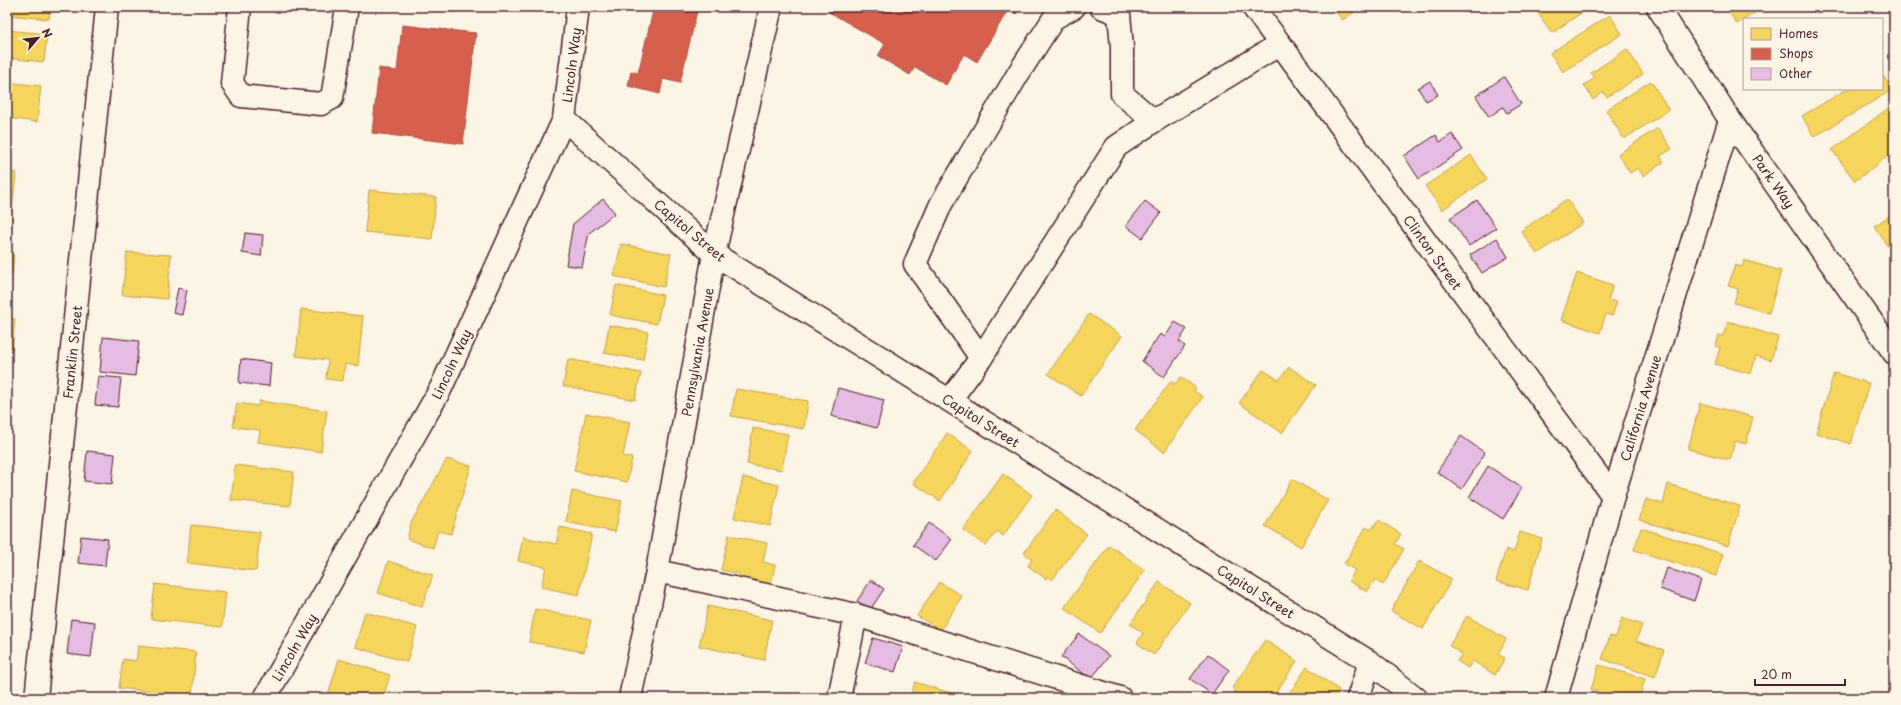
<svg xmlns="http://www.w3.org/2000/svg" width="1901" height="705" viewBox="0 0 1901 705" font-family="'Playpen Sans',sans-serif">
<style>
.homes{fill:#f6d55c;stroke:#c29e4d}
.shops{fill:#d6604d;stroke:#ac4c43}
.building{fill:#e6bce3;stroke:#4a1f2b}
.lines{fill:none;stroke-linecap:round;stroke-linejoin:round}
.minor-casing{stroke:#4a1f2b;stroke-width:25}
.major-casing{stroke:#4a1f2b;stroke-width:25}
.minor{stroke:#fcf5e5;stroke-width:22}
.major{stroke:#fcf5e5;stroke-width:22}
.labels{text-anchor:middle;dominant-baseline:central;stroke-width:4;stroke-linejoin:round;paint-order:stroke}
.street-label{font-size:13px;fill:#4a1f2b;stroke:#fcf5e5}
</style>
<rect width="100%" height="100%" fill="#fcf5e5"/>
<filter id="ink" filterUnits="userSpaceOnUse"><feTurbulence type="fractalNoise" baseFrequency=".025" numOctaves="2"/><feDisplacementMap in="SourceGraphic" scale="8" xChannelSelector="R" yChannelSelector="G"/><feConvolveMatrix kernelMatrix="1 2 1 2 8 2 1 2 1" color-interpolation-filters="sRGB"/></filter>
<g filter="url(#ink)">
<g class="homes">
<path d="M7,7H50L49,19L7,15Z"/>
<path d="M1333,7H1362L1342,20Z"/>
<path d="M1545,7H1590L1552,33L1537,12Z"/>
<path d="M1726,7H1764L1737,24Z"/>
<path d="M1610,15L1622,34L1563,72L1550,53Z"/>
<path d="M7,30L47,34L44,62L7,58Z"/>
<path d="M1627,49L1643,74L1607,97L1604,92L1593,100L1584,85L1595,78L1591,73Z"/>
<path d="M1882,74L1892,90L1814,137L1802,116L1847,89H1882Z"/>
<path d="M1651,81L1669,110L1624,139L1606,110Z"/>
<path d="M7,82L41,86L37,122L7,118Z"/>
<path d="M1890,107L1894,113V152L1855,181L1832,150Z"/>
<path d="M1658,128L1672,149L1660,156L1664,162L1643,176L1638,168L1630,173L1618,154Z"/>
<path d="M1471,155L1487,179L1442,210L1425,186Z"/>
<path d="M7,172L16,173L10,230H7Z"/>
<path d="M369,190L436,197L432,239L365,232Z"/>
<path d="M1567,199L1583,223L1537,254L1521,231Z"/>
<path d="M1894,213V253L1893,254L1874,226Z"/>
<path d="M621,244L671,254L664,287L614,276Z"/>
<path d="M127,252L171,255L167,299L122,295Z"/>
<path d="M7,254L14,255L12,275H8L7,284Z"/>
<path d="M1744,260L1781,271L1769,313L1734,303L1738,289L1728,286L1735,265L1742,267Z"/>
<path d="M1577,273L1613,285L1608,300L1617,302L1612,316L1606,314L1600,333L1561,320Z"/>
<path d="M616,285L663,295L657,324L610,315Z"/>
<path d="M301,309L363,316L358,366L345,364L343,381L326,379L328,360L296,356Z"/>
<path d="M1089,314L1122,336L1081,396L1048,374Z"/>
<path d="M7,318L15,319L12,350L7,349Z"/>
<path d="M1728,321L1778,337L1771,360L1756,356L1751,374L1715,364L1720,348L1716,346L1719,335L1723,336Z"/>
<path d="M609,325L648,332L643,360L604,353Z"/>
<path d="M568,359L641,373L635,400L563,386Z"/>
<path d="M1289,367L1316,385L1282,433L1239,403L1263,370L1279,380Z"/>
<path d="M1834,373L1869,383L1851,444L1816,433Z"/>
<path d="M1181,377L1196,388L1194,391L1203,397L1164,452L1135,430L1171,381L1175,384Z"/>
<path d="M736,389L808,401L804,429L731,416Z"/>
<path d="M259,401L327,411L321,452L258,442L260,430L233,427L237,403L259,406Z"/>
<path d="M1700,403L1753,417L1746,444L1735,441L1730,460L1688,449Z"/>
<path d="M586,413L630,422L623,456L632,458L627,482L574,471Z"/>
<path d="M753,428L788,434L782,470L747,464Z"/>
<path d="M947,433L973,451L940,501L913,483Z"/>
<path d="M447,459L471,466L451,534L438,531L433,548L407,539L411,523Z"/>
<path d="M235,465L294,472L290,506L231,500Z"/>
<path d="M1003,474L1032,495L1003,536L997,531L986,546L963,530Z"/>
<path d="M743,477L779,485L770,526L734,518Z"/>
<path d="M1292,479L1328,500L1301,547L1265,526Z"/>
<path d="M1668,484L1740,506L1728,546L1639,520L1646,499L1663,504Z"/>
<path d="M572,491L622,501L615,532L566,522Z"/>
<path d="M1055,510L1087,534L1052,580L1047,576L1046,579L1028,566L1032,559L1024,553Z"/>
<path d="M1378,520L1401,534L1395,544L1404,549L1383,585L1375,580L1367,592L1349,581L1355,570L1344,564L1366,527L1371,530Z"/>
<path d="M191,525L260,532L256,571L187,563Z"/>
<path d="M560,527L592,534L579,595L541,587L546,567L518,561L523,537L556,544Z"/>
<path d="M1641,528L1723,554L1716,576L1634,550Z"/>
<path d="M1520,532L1542,539L1528,590L1496,581L1506,549L1514,552Z"/>
<path d="M729,535L767,543L763,562L775,565L770,589L738,582L740,574L721,570Z"/>
<path d="M1109,545L1145,570L1100,633L1064,608Z"/>
<path d="M388,561L433,575L422,607L378,593Z"/>
<path d="M1419,561L1452,579L1423,629L1391,611Z"/>
<path d="M939,582L962,596L941,630L917,616Z"/>
<path d="M1159,582L1190,603L1154,655L1137,643L1143,633L1130,624Z"/>
<path d="M155,584L226,592L222,627L151,619Z"/>
<path d="M708,606L772,620L764,660L699,646Z"/>
<path d="M535,609L591,620L584,652L529,642Z"/>
<path d="M365,612L417,627L407,662L355,647Z"/>
<path d="M1467,616L1506,639L1498,654L1505,658L1495,675L1473,661L1468,668L1457,661L1462,654L1449,646Z"/>
<path d="M1622,618L1642,625L1636,641L1664,650L1655,677L1602,659L1610,636L1616,637Z"/>
<path d="M1265,640L1297,661L1272,698H1232L1236,692L1232,688Z"/>
<path d="M138,646L196,652L192,696L119,688L123,659L136,661Z"/>
<path d="M339,659L390,675L383,698H340L328,695Z"/>
<path d="M1599,665L1645,679L1639,698H1618L1591,689Z"/>
<path d="M1307,667L1339,690L1337,698H1286Z"/>
<path d="M915,682L967,698H910Z"/>
</g>
<g class="shops">
<path d="M654,7H698L680,83L663,79L660,94L628,86L631,71L638,73Z"/>
<path d="M832,7H1020L1016,14L1008,10L977,62L964,54L946,85L915,67L910,75L878,56L885,44L829,12Z"/>
<path d="M402,25L476,33L463,144L372,133L379,68L397,71Z"/>
</g>
<g class="building">
<path d="M1504,77L1521,104L1507,113L1503,107L1489,117L1476,96Z"/>
<path d="M1430,81L1438,95L1426,101L1418,88Z"/>
<path d="M1452,134L1463,150L1419,179L1404,156L1436,135L1440,142Z"/>
<path d="M603,199L615,213L589,233L582,267L566,265L573,224Z"/>
<path d="M1477,200L1496,228L1469,246L1450,218Z"/>
<path d="M1145,201L1161,213L1142,238L1126,226Z"/>
<path d="M245,233L263,235L261,256L242,253Z"/>
<path d="M1497,238L1508,257L1482,273L1470,255Z"/>
<path d="M178,288L187,290L182,315L173,313Z"/>
<path d="M1175,322L1187,329L1179,341L1185,346L1164,377L1142,361L1160,334L1165,337Z"/>
<path d="M103,337L139,341L135,376L100,372Z"/>
<path d="M241,359L271,363L269,386L239,383Z"/>
<path d="M98,376L121,378L118,407L95,405Z"/>
<path d="M838,388L884,400L877,428L831,416Z"/>
<path d="M1461,436L1485,453L1462,489L1437,472Z"/>
<path d="M87,451L115,454L112,484L84,481Z"/>
<path d="M1488,466L1522,488L1503,519L1469,497Z"/>
<path d="M929,523L952,539L936,561L913,545Z"/>
<path d="M81,536L108,539L105,566L78,563Z"/>
<path d="M1667,568L1701,580L1694,601L1660,589Z"/>
<path d="M871,580L884,589L870,610L857,601Z"/>
<path d="M71,619L95,622L91,657L67,654Z"/>
<path d="M1079,634L1109,656L1091,679L1061,657Z"/>
<path d="M873,638L903,647L895,672L865,663Z"/>
<path d="M1208,654L1229,670L1212,694L1190,679Z"/>
</g>
<g class="lines">
<g class="minor-casing">
<g id="minor">
<path d="M240,7L232,83L241,96L321,104L332,98L347,7"/>
<path d="M1101,7L1119,14L1122,47V94L1154,121"/>
<path d="M1253,7L1613,496"/>
<path d="M1658,7L1730,120L1894,353"/>
<path d="M564,119L714,254L1370,662L1416,698"/>
<path d="M981,358L915,264L941,204L1018,74L1054,18L1074,7"/>
<path d="M950,400L981,358L1116,147L1154,121L1280,44"/>
<path d="M657,571L856,615L1120,698"/>
<path d="M36,698L107,7"/>
<path d="M630,698L657,571L714,254L771,7"/>
<path d="M839,698L856,615"/>
<path d="M1358,698L1370,662"/>
<path d="M1556,698L1613,496L1730,120"/>
</g>
</g>
<g class="major-casing">
<path id="major" d="M265,698L440,390L564,119L578,7"/>
</g>
<use href="#minor" class="minor"/>
<use href="#major" class="major"/>
</g>
</g>
<g class="labels">
<g class="street-label">
<text transform="translate(571 65) rotate(-83)">Lincoln Way</text>
<text transform="translate(1774 181) rotate(55)">Park Way</text>
<text transform="translate(690 230) rotate(40)">Capitol Street</text>
<text transform="translate(1433 252) rotate(54)">Clinton Street</text>
<text transform="translate(72 352) rotate(-84)">Franklin Street</text>
<text transform="translate(697 352) rotate(-80)">Pennsylvania Avenue</text>
<text transform="translate(451 364) rotate(-65)">Lincoln Way</text>
<text transform="translate(1640 408) rotate(-73)">California Avenue</text>
<text transform="translate(981 420) rotate(32)">Capitol Street</text>
<text transform="translate(1256 591) rotate(32)">Capitol Street</text>
<text transform="translate(294 647) rotate(-60)">Lincoln Way</text>
</g>
</g>
<rect width="1901" height="705" fill="none" stroke="#fcf5e5" stroke-width="24"/>
<rect x="12" y="12" width="1877" height="681" fill="none" stroke="#4a1f2b" stroke-width="1.5" filter="url(#ink)"/>
<rect x="1743" y="18" width="140" height="72" fill="#fcf5e5" stroke="#b59f9b"/>
<rect x="1751" y="28" width="20" height="12" fill="#f6d55c" stroke="#b59f9b"/>
<text x="1779" y="38" font-size="12" fill="#4a1f2b">Homes</text>
<rect x="1751" y="48" width="20" height="12" fill="#d6604d" stroke="#b59f9b"/>
<text x="1779" y="58" font-size="12" fill="#4a1f2b">Shops</text>
<rect x="1751" y="68" width="20" height="12" fill="#e6bce3" stroke="#b59f9b"/>
<text x="1779" y="78" font-size="12" fill="#4a1f2b">Other</text>
<g transform="translate(38 38) rotate(62)" stroke="#fcf5e5" stroke-width="3" paint-order="stroke">
<path d="M0-3L7 15L0 10L-7 15Z" fill="#4a1f2b"/>
<text y="-6" font-size="11" font-weight="bold" text-anchor="middle" fill="#4a1f2b">N</text>
</g>
<path d="M1755 679v6h90v-6" fill="none" stroke="#4a1f2b" stroke-width="2"/>
<text x="1761" y="679" font-size="12" fill="#4a1f2b" stroke="#fcf5e5" stroke-width="3" paint-order="stroke">20 m</text>
</svg>
